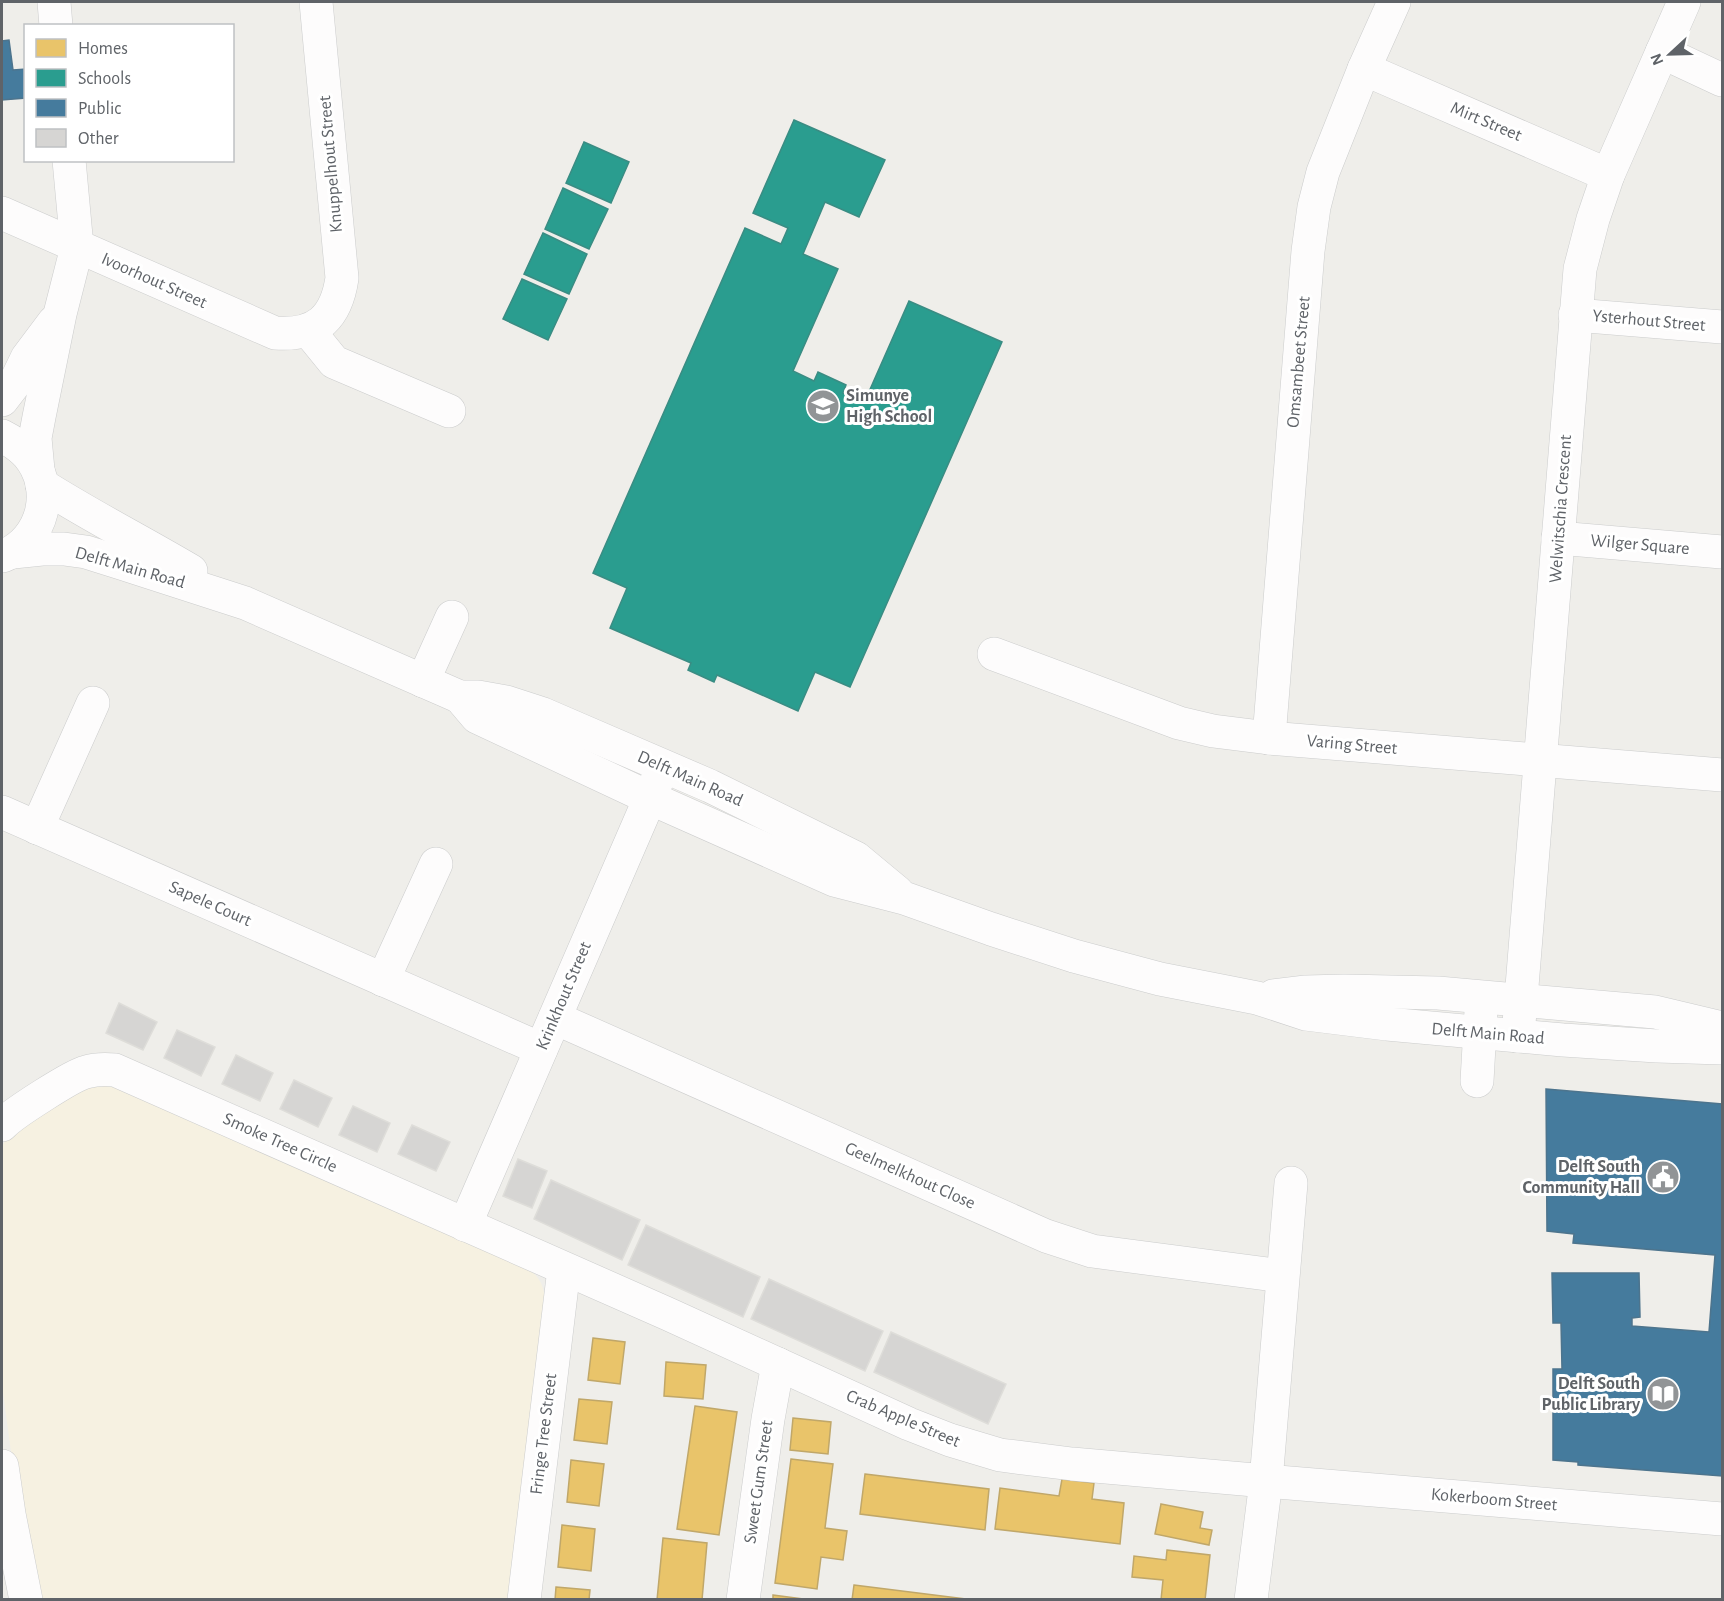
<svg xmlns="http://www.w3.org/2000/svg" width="1724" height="1601" viewBox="0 0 1724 1601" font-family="'Alegreya Sans',sans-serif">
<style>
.sand{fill:#f6f1e1}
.homes{fill:#e9c46a;stroke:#c0a769;stroke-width:1.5}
.schools{fill:#2a9d8f;stroke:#3a8c83;stroke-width:1.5}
.public{fill:#457b9d;stroke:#4d748d;stroke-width:1.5}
.building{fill:#d6d5d3;stroke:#deddd9;stroke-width:1.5}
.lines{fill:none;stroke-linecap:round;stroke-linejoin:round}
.minor-casing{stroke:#cbcccc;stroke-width:34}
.minor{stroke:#fdfcfc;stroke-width:33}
.labels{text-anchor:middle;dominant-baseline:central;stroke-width:6;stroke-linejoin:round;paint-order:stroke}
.street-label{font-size:18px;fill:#5f6368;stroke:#fff}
.poi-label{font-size:18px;font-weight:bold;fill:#5f6368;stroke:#fff;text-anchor:end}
</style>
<rect width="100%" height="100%" fill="#efeeea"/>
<path class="sand" d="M98,1084L112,1085L528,1269C540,1277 544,1286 545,1301L509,1599H37L18,1504L2,1385V1146L8,1136L74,1094Z"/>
<g class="homes">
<path d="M593,1338L625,1342L620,1384L588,1380Z"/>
<path d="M666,1362L706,1365L703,1399L664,1396Z"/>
<path d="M579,1399L612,1402L607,1444L574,1440Z"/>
<path d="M695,1406L737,1412L719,1535L677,1529Z"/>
<path d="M793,1418L831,1422L828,1454L790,1450Z"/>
<path d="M791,1459L833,1464L825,1528L847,1531L843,1560L821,1557L817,1589L775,1583Z"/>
<path d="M571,1460L604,1464L599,1506L567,1502Z"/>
<path d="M865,1474L989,1489L985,1530L860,1514Z"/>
<path d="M1062,1479L1094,1483L1092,1499L1124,1503L1120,1544L995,1529L1000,1488L1059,1496Z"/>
<path d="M1161,1504L1203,1512L1200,1528L1212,1530L1209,1545L1155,1534Z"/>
<path d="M562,1525L595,1529L591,1571L558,1567Z"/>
<path d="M663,1538L707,1543L702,1600H657Z"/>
<path d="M1167,1550L1210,1555L1205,1600H1161L1163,1580L1132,1577L1134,1556L1166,1560Z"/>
<path d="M854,1585L974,1600H852Z"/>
<path d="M556,1587L590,1590L589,1600H555Z"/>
<path d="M773,1595L811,1600H773Z"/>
</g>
<g class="schools">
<path d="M794,120L885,160L859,217L825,202L803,254L838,269L793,371L814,381L818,372L846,385L843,393L864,403L909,301L1002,342L850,687L815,672L798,711L717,675L714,682L688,670L691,663L610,628L627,588L593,573L745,228L781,244L788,228L753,213Z"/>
<path d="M584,142L629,162L611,203L566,183Z"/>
<path d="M563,188L608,209L589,249L545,229Z"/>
<path d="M543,233L587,254L569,294L524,274Z"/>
<path d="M522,279L567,299L548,340L503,319Z"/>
</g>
<g class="public">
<path d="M9,40L13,70L26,69V98L2,100V41Z"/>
<path d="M1546,1089L1722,1104V1476L1578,1465V1462L1553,1460V1369H1562L1561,1323H1553L1552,1273H1639L1640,1317L1632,1318V1326L1709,1332L1715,1255L1573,1243L1574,1234L1547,1231Z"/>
</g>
<g class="building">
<path d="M119,1003L157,1022L143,1050L106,1033Z"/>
<path d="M177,1030L215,1047L201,1076L164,1058Z"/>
<path d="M236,1055L273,1073L260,1101L222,1084Z"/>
<path d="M294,1080L332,1098L318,1127L280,1109Z"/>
<path d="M353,1106L390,1123L377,1152L339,1135Z"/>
<path d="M412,1125L450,1142L436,1171L398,1154Z"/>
<path d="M518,1159L547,1171L532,1208L503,1196Z"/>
<path d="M551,1180L640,1220L622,1260L534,1219Z"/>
<path d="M646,1225L760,1277L743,1317L628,1265Z"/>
<path d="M769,1279L883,1331L865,1371L751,1319Z"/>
<path d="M891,1332L1006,1384L988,1424L874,1372Z"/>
</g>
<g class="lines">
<g class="minor-casing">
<g id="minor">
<path d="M54,2L56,26"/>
<path d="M1662,52L1722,80"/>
<path d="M1364,69L1608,175"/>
<path d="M2,213L275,333C316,336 336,319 342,278L316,2"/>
<path d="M1575,315L1722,327"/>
<path d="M308,330L334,362L449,411"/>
<path d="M2,400L15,383L27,358L54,322"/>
<path d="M2,436C12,441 20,446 28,455C56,488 44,540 3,556"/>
<path d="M38,470L35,438L39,417L60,314L77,247L69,160"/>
<path d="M42,485C91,516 142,542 191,571"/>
<path d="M1558,538L1722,552"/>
<path d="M13,552L42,549H64L86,552L121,563L245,603L460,697H478L506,702L543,714L710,786L856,858L897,892"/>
<path d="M994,654L1179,723L1213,731L1269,738L1722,775"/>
<path d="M423,681L452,617"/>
<path d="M460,697L477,717L650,798L834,880L904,898L991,929L1074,956L1160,979L1257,998L1306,1014L1387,1024L1563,1040L1657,1046L1722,1048"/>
<path d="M1269,738L1308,251L1314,207L1323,172L1364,69L1394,2"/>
<path d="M2,812L541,1049"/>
<path d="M37,828L93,703"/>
<path d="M383,980L436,864"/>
<path d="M1273,996L1306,992L1344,991L1438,993L1655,1012L1722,1028"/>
<path d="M555,1018L1046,1236L1092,1251L1282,1276"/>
<path d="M1518,1036L1580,269L1593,219L1608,175L1684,2"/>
<path d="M1477,1081L1481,1011"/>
<path d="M2,1125C12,1114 73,1075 86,1072C96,1069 105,1069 115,1070L668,1314L909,1424L950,1440L1000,1455L1072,1464L1266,1481L1722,1519"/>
<path d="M465,1225L650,798L658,778"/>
<path d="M2,1466L9,1514L26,1600"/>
<path d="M524,1600L564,1269"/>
<path d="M743,1600L768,1419L778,1364"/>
<path d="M1251,1600L1266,1481L1291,1183"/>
</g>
</g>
<use href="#minor" class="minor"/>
</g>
<defs>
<g id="school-disc" transform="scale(1.725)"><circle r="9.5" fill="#919496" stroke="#fff"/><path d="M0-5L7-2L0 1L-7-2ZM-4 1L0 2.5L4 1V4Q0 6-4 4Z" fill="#fff"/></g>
<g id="civic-disc" transform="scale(1.725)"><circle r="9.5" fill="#919496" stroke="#fff"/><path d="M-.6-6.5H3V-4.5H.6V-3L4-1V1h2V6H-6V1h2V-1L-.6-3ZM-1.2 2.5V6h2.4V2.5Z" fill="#fff"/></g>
<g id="library-disc" transform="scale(1.725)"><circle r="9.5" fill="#919496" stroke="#fff"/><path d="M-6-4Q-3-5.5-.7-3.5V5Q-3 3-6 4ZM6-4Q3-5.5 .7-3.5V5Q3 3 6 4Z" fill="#fff"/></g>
</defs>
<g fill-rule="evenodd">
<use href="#school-disc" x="823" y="406"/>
<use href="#civic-disc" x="1663" y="1177"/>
<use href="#library-disc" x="1663" y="1394"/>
</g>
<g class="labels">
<g class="street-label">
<text transform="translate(1486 122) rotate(23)">Mirt Street</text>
<text transform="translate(331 164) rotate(-95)">Knuppelhout Street</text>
<text transform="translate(154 281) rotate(24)">Ivoorhout Street</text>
<text transform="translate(1649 321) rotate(5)">Ysterhout Street</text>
<text transform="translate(1299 362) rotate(-85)">Omsambeet Street</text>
<text transform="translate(1561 509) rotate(-86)">Welwitschia Crescent</text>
<text transform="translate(1640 545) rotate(5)">Wilger Square</text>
<text transform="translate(130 568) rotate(16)">Delft Main Road</text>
<text transform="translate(1352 745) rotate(5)">Varing Street</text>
<text transform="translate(690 779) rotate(24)">Delft Main Road</text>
<text transform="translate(210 904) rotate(24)">Sapele Court</text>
<text transform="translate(564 996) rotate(-67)">Krinkhout Street</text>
<text transform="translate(1488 1034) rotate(5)">Delft Main Road</text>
<text transform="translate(280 1143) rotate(24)">Smoke Tree Circle</text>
<text transform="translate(910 1176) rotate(24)">Geelmelkhout Close</text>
<text transform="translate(903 1419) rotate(23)">Crab Apple Street</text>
<text transform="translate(544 1434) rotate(-83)">Fringe Tree Street</text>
<text transform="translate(759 1482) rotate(-82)">Sweet Gum Street</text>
<text transform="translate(1494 1500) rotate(5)">Kokerboom Street</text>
</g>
<g class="poi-label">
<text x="846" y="396" text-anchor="start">Simunye<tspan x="846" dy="21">High School</tspan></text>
<text x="1640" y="1167">Delft South<tspan x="1640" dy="21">Community Hall</tspan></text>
<text x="1640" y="1384">Delft South<tspan x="1640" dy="21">Public Library</tspan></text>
</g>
</g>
<rect width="1724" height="1601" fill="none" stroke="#5f6368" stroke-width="6"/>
<rect x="24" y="24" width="210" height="138" fill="#ffffff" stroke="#bfc1c3" stroke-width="1.5"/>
<rect x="36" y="39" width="30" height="18" fill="#e9c46a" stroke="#bfc1c3" stroke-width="1.5"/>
<text x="78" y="54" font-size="18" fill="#5f6368">Homes</text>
<rect x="36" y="69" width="30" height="18" fill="#2a9d8f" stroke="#bfc1c3" stroke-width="1.5"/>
<text x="78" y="84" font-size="18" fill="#5f6368">Schools</text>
<rect x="36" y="99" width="30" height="18" fill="#457b9d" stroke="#bfc1c3" stroke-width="1.5"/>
<text x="78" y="114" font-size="18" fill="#5f6368">Public</text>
<rect x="36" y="129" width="30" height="18" fill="#d6d5d3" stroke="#bfc1c3" stroke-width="1.5"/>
<text x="78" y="144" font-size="18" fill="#5f6368">Other</text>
<g transform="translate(1670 54) rotate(248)" stroke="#ffffff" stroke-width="4.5" paint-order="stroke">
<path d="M0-4.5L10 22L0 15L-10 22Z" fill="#5f6368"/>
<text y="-9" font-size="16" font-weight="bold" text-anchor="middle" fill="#5f6368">N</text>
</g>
</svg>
